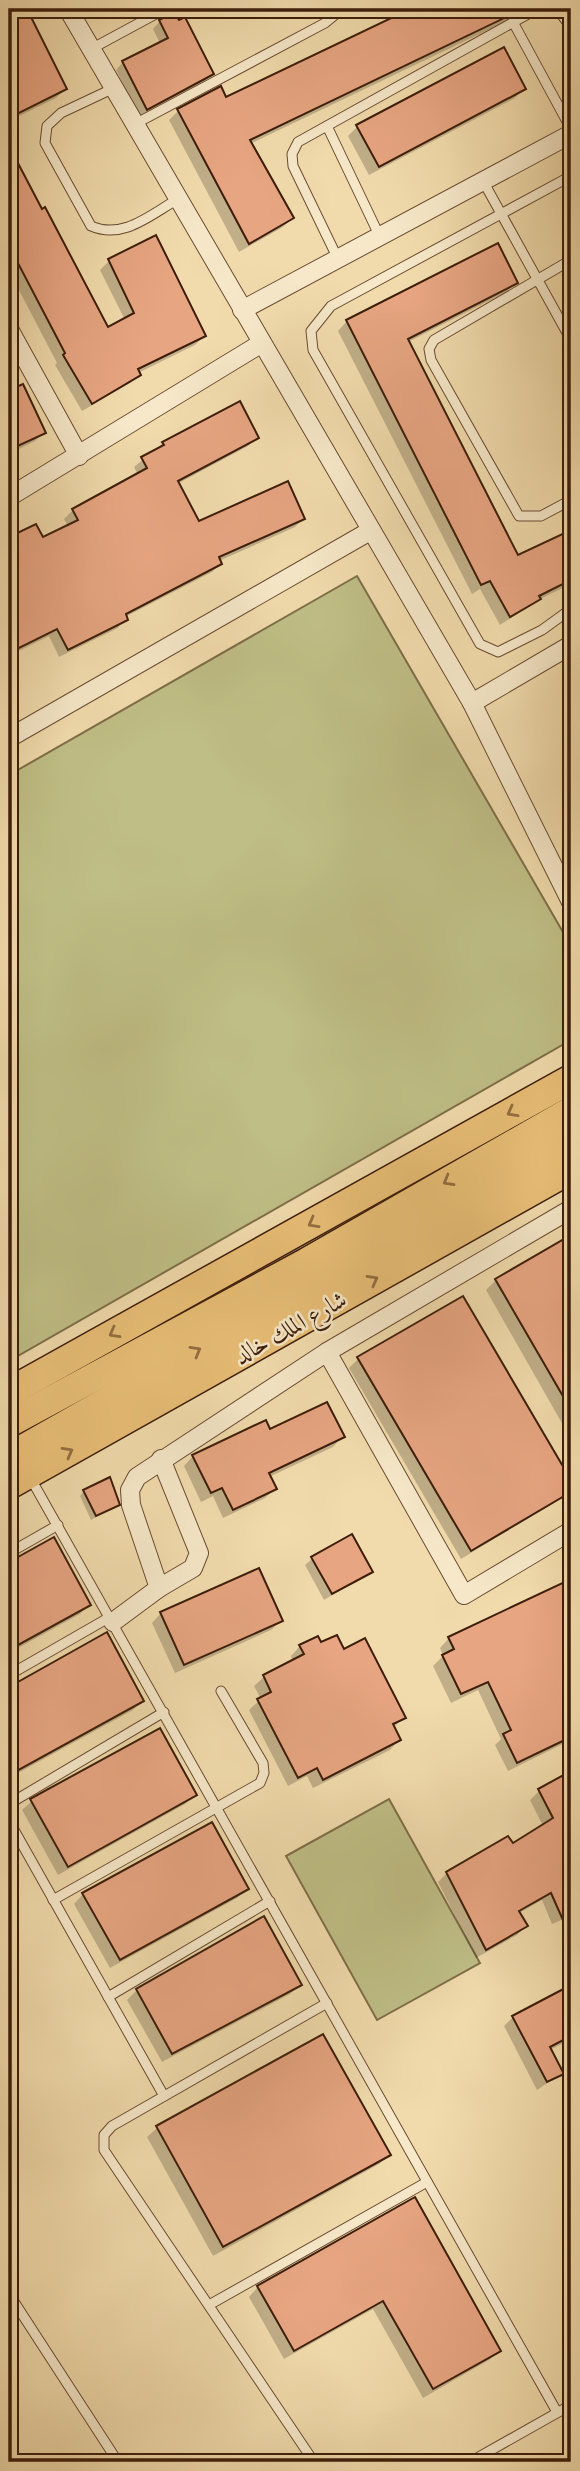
<svg xmlns="http://www.w3.org/2000/svg" width="580" height="2471" viewBox="0 0 580 2471" font-family="'EB Garamond',Amiri,serif">
<style>
.green{fill:#bfbe86;stroke:#7e6e48;stroke-width:2}
.shadow{fill:#0003}
.building{fill:#e7a582;stroke:#3d1d0a;stroke-width:2}
.lines{fill:none;stroke-linecap:round;stroke-linejoin:round}
.service-casing{stroke:#6a4c32;stroke-width:11}
.minor-casing{stroke:#6a4c32;stroke-width:20}
.primary-casing{stroke:#3d1d0a;stroke-width:31}
.service{stroke:#f6e8c9;stroke-width:9}
.minor{stroke:#f6e8c9;stroke-width:18}
.primary{stroke:#e8be76;stroke-width:28}
.oneway{stroke:#926e40}
.labels{text-anchor:middle;dominant-baseline:central;stroke-width:5;stroke-linejoin:round;paint-order:stroke}
.street-label{font-size:24px;fill:#3d1d0a;stroke:#f6e8c9}
</style>
<rect width="100%" height="100%" fill="#f1dbac"/>
<filter id="stains"><feTurbulence type="fractalNoise" baseFrequency=".00286" numOctaves="4"/><feColorMatrix values="0 0 0 0 .2 0 0 0 0 .09 0 0 0 0 .02 0 0 0 .5 -.17"/></filter>
<radialGradient id="worn" r=".72"><stop offset=".6" stop-color="#630" stop-opacity="0"/><stop offset="1" stop-color="#630" stop-opacity=".3"/></radialGradient>
<g class="green">
<path d="M357,576L571,946V1040L9,1361V775Z"/>
<path d="M389,1799L480,1963L377,2020L286,1856Z"/>
</g>
<g class="shadow">
<path d="M9,9H25L65,89L56,98L9,121Z"/>
<path d="M171,9L212,74L205,81L139,116L116,70L123,62L160,43L153,29Z"/>
<path d="M262,9H290V13L285,17L262,18Z"/>
<path d="M414,9H532L250,144L292,218L283,227L239,252L169,120L178,111L225,99Z"/>
<path d="M524,88L515,98L369,175L348,136L358,126Z"/>
<path d="M9,149L107,329L125,320L100,270L109,261L155,238L204,336L195,345L138,373L130,383L82,411L55,365L57,363L9,271Z"/>
<path d="M516,283L506,292L408,342L517,558L571,532V584L538,600L500,625L480,589L472,594L338,331L347,321Z"/>
<path d="M22,386L44,432L35,441L9,454V392Z"/>
<path d="M257,438L248,446L177,484L198,523L303,519L295,527L219,561L220,564L212,572L125,617L118,628L59,657L49,636L9,656V539L35,526L42,539L68,526L64,519L73,510L138,475L134,467L163,443Z"/>
<path d="M571,1237V1439L486,1290L496,1280Z"/>
<path d="M463,1298L571,1484V1492L461,1559L349,1368L358,1359Z"/>
<path d="M269,1431L342,1437L333,1447L269,1477L275,1489L265,1498L223,1518L213,1496L201,1502L184,1466L193,1456Z"/>
<path d="M84,1491L118,1505L91,1520L80,1496Z"/>
<path d="M53,1540L89,1604L80,1614L9,1653V1564Z"/>
<path d="M313,1558L371,1572L324,1600L305,1565Z"/>
<path d="M571,1581V1740L508,1771L495,1745L501,1739L478,1690L451,1703L433,1666L443,1656L440,1648L449,1638Z"/>
<path d="M161,1613L281,1621L271,1630L175,1673L152,1623Z"/>
<path d="M106,1635L142,1700L133,1710L9,1778V1689Z"/>
<path d="M321,1645L343,1651L403,1718L393,1728L399,1740L390,1750L313,1788L307,1776L288,1786L249,1710L261,1699L254,1686L264,1677L293,1662L291,1656L300,1646Z"/>
<path d="M571,1772V1916L552,1924L542,1900L519,1913L526,1926L517,1935L476,1958L438,1882L447,1873L512,1846L543,1826L530,1800L539,1791Z"/>
<path d="M195,1795L185,1804L58,1875L22,1810L32,1801Z"/>
<path d="M247,1889L237,1898L110,1968L74,1904L83,1894Z"/>
<path d="M300,1985L290,1994L162,2062L127,2000L137,1990Z"/>
<path d="M571,1987V2039L550,2050L562,2073L537,2090L504,2026L513,2017Z"/>
<path d="M323,2036L389,2155L379,2164L213,2256L147,2137L157,2128Z"/>
<path d="M414,2199L499,2351L489,2360L423,2398L373,2309L284,2359L249,2297L258,2287Z"/>
</g>
<g class="building">
<path d="M9,9H27L67,89L9,118Z"/>
<path d="M172,9L179,20L185,17L214,74L147,110L122,61L168,38L159,20L169,15Z"/>
<path d="M410,9H523L250,140L294,218L249,244L177,109L221,86L226,97Z"/>
<path d="M504,47L526,89L379,167L356,125Z"/>
<path d="M9,146L42,209L45,207L108,327L134,313L108,259L156,235L206,336L138,369L141,375L92,404L63,355L65,353L9,246Z"/>
<path d="M498,243L518,283L408,339L518,555L571,530V580L539,596L541,599L510,617L490,581L481,585L346,320Z"/>
<path d="M23,384L46,433L9,450V390Z"/>
<path d="M240,401L259,438L178,481L199,521L288,481L305,519L219,557L222,564L126,614L128,620L68,650L57,629L9,653V537L36,524L43,537L78,520L72,509L147,468L141,457L164,445L162,442Z"/>
<path d="M571,1235V1410L495,1279Z"/>
<path d="M463,1296L571,1480V1492L471,1551L357,1357Z"/>
<path d="M327,1402L345,1437L269,1473L277,1489L233,1510L222,1488L211,1493L192,1455L266,1420L270,1429Z"/>
<path d="M110,1477L120,1505L96,1516L83,1490Z"/>
<path d="M352,1534L373,1572L332,1594L311,1557Z"/>
<path d="M54,1537L91,1605L9,1650V1562Z"/>
<path d="M259,1568L283,1621L184,1665L160,1612Z"/>
<path d="M571,1579V1737L517,1763L503,1734L511,1730L488,1682L461,1694L442,1655L454,1649L448,1637Z"/>
<path d="M107,1632L144,1701L15,1772L9,1761V1687Z"/>
<path d="M337,1635L344,1649L365,1638L406,1718L393,1724L401,1740L323,1780L317,1768L298,1778L257,1699L271,1692L263,1675L304,1654L299,1645L318,1636L321,1642Z"/>
<path d="M160,1728L197,1795L68,1867L30,1799Z"/>
<path d="M571,1771V1938L551,1893L519,1911L528,1926L486,1950L446,1872L508,1836L513,1843L553,1818L538,1789Z"/>
<path d="M212,1822L249,1889L120,1960L82,1893Z"/>
<path d="M264,1916L302,1985L172,2054L136,1989Z"/>
<path d="M571,1985V2036L550,2047L564,2074L547,2082L512,2016Z"/>
<path d="M323,2034L391,2155L223,2247L156,2126Z"/>
<path d="M415,2197L501,2351L433,2389L383,2301L294,2351L257,2286Z"/>
</g>
<g class="lines">
<g class="service-casing">
<g id="service">
<path d="M557,9L571,27"/>
<path d="M513,22L571,129"/>
<path d="M91,49L165,9"/>
<path d="M114,88L61,113L47,126L45,143L91,226C123,240 150,215 178,199"/>
<path d="M135,124L325,23L342,9"/>
<path d="M327,126L380,237"/>
<path d="M571,176L331,306L311,331L313,350L480,644L498,652L542,630L571,609"/>
<path d="M483,181L571,340"/>
<path d="M338,259L293,166L292,154L298,142L537,9"/>
<path d="M571,260L434,340L429,349L431,360L519,516H541L571,500"/>
<path d="M31,1479L557,2412"/>
<path d="M9,1553L58,1525"/>
<path d="M9,1675L110,1617"/>
<path d="M9,1804L164,1712"/>
<path d="M9,1821L164,2096"/>
<path d="M53,1900L260,1783L264,1773L263,1763L221,1691"/>
<path d="M108,1997L270,1901"/>
<path d="M9,2294L118,2462"/>
<path d="M209,2305L427,2182"/>
<path d="M314,2462L104,2150V2135L112,2126L327,2003"/>
<path d="M470,2462L571,2405"/>
</g>
</g>
<g class="minor-casing">
<g id="minor">
<path d="M68,9L472,703L571,902"/>
<path d="M242,310L571,134"/>
<path d="M9,329L79,456"/>
<path d="M9,497L262,343"/>
<path d="M472,703L571,645"/>
<path d="M9,738L370,531"/>
<path d="M327,1352L464,1595L571,1531"/>
<path d="M159,1588L193,1568L199,1553L161,1459"/>
<path d="M113,1622L159,1588L131,1505L130,1490L137,1477L327,1352L571,1209"/>
</g>
</g>
<g class="primary-casing">
<g id="primary">
<path d="M9,1392L571,1079"/>
<path d="M9,1423L307,1262L571,1111"/>
<path d="M9,1457L571,1138"/>
<path d="M9,1485L571,1169"/>
</g>
</g>
<use href="#service" class="service"/>
<use href="#minor" class="minor"/>
<use href="#primary" class="primary"/>
</g>
<defs><path id="oneway-chevron" d="M-2-3.5L2.5 0L-2 3.5" fill="none" stroke-width="1.6" stroke-linecap="round" stroke-linejoin="round" transform="scale(1.75)"/></defs>
<g class="oneway">
<use href="#oneway-chevron" transform="translate(512 1112) rotate(151)"/>
<use href="#oneway-chevron" transform="translate(448 1181) rotate(150)"/>
<use href="#oneway-chevron" transform="translate(313 1223) rotate(151)"/>
<use href="#oneway-chevron" transform="translate(373 1280) rotate(-29)"/>
<use href="#oneway-chevron" transform="translate(114 1333) rotate(151)"/>
<use href="#oneway-chevron" transform="translate(196 1351) rotate(-30)"/>
<use href="#oneway-chevron" transform="translate(68 1452) rotate(-29)"/>
</g>
<g class="labels">
<g class="street-label">
<text transform="translate(290 1327) rotate(-29)">شارع الملك خالد</text>
</g>
</g>
<rect width="580" height="2471" fill="none" stroke="#f1dbac" stroke-width="35"/>
<rect x="10" y="10" width="559" height="2450" fill="none" stroke="#3d1d0a" stroke-width="3.5"/>
<rect x="18" y="18" width="545" height="2436" fill="none" stroke="#3d1d0a" stroke-width="2"/>
<rect width="100%" height="100%" filter="url(#stains)"/>
<rect width="100%" height="100%" fill="url(#worn)"/>
</svg>
